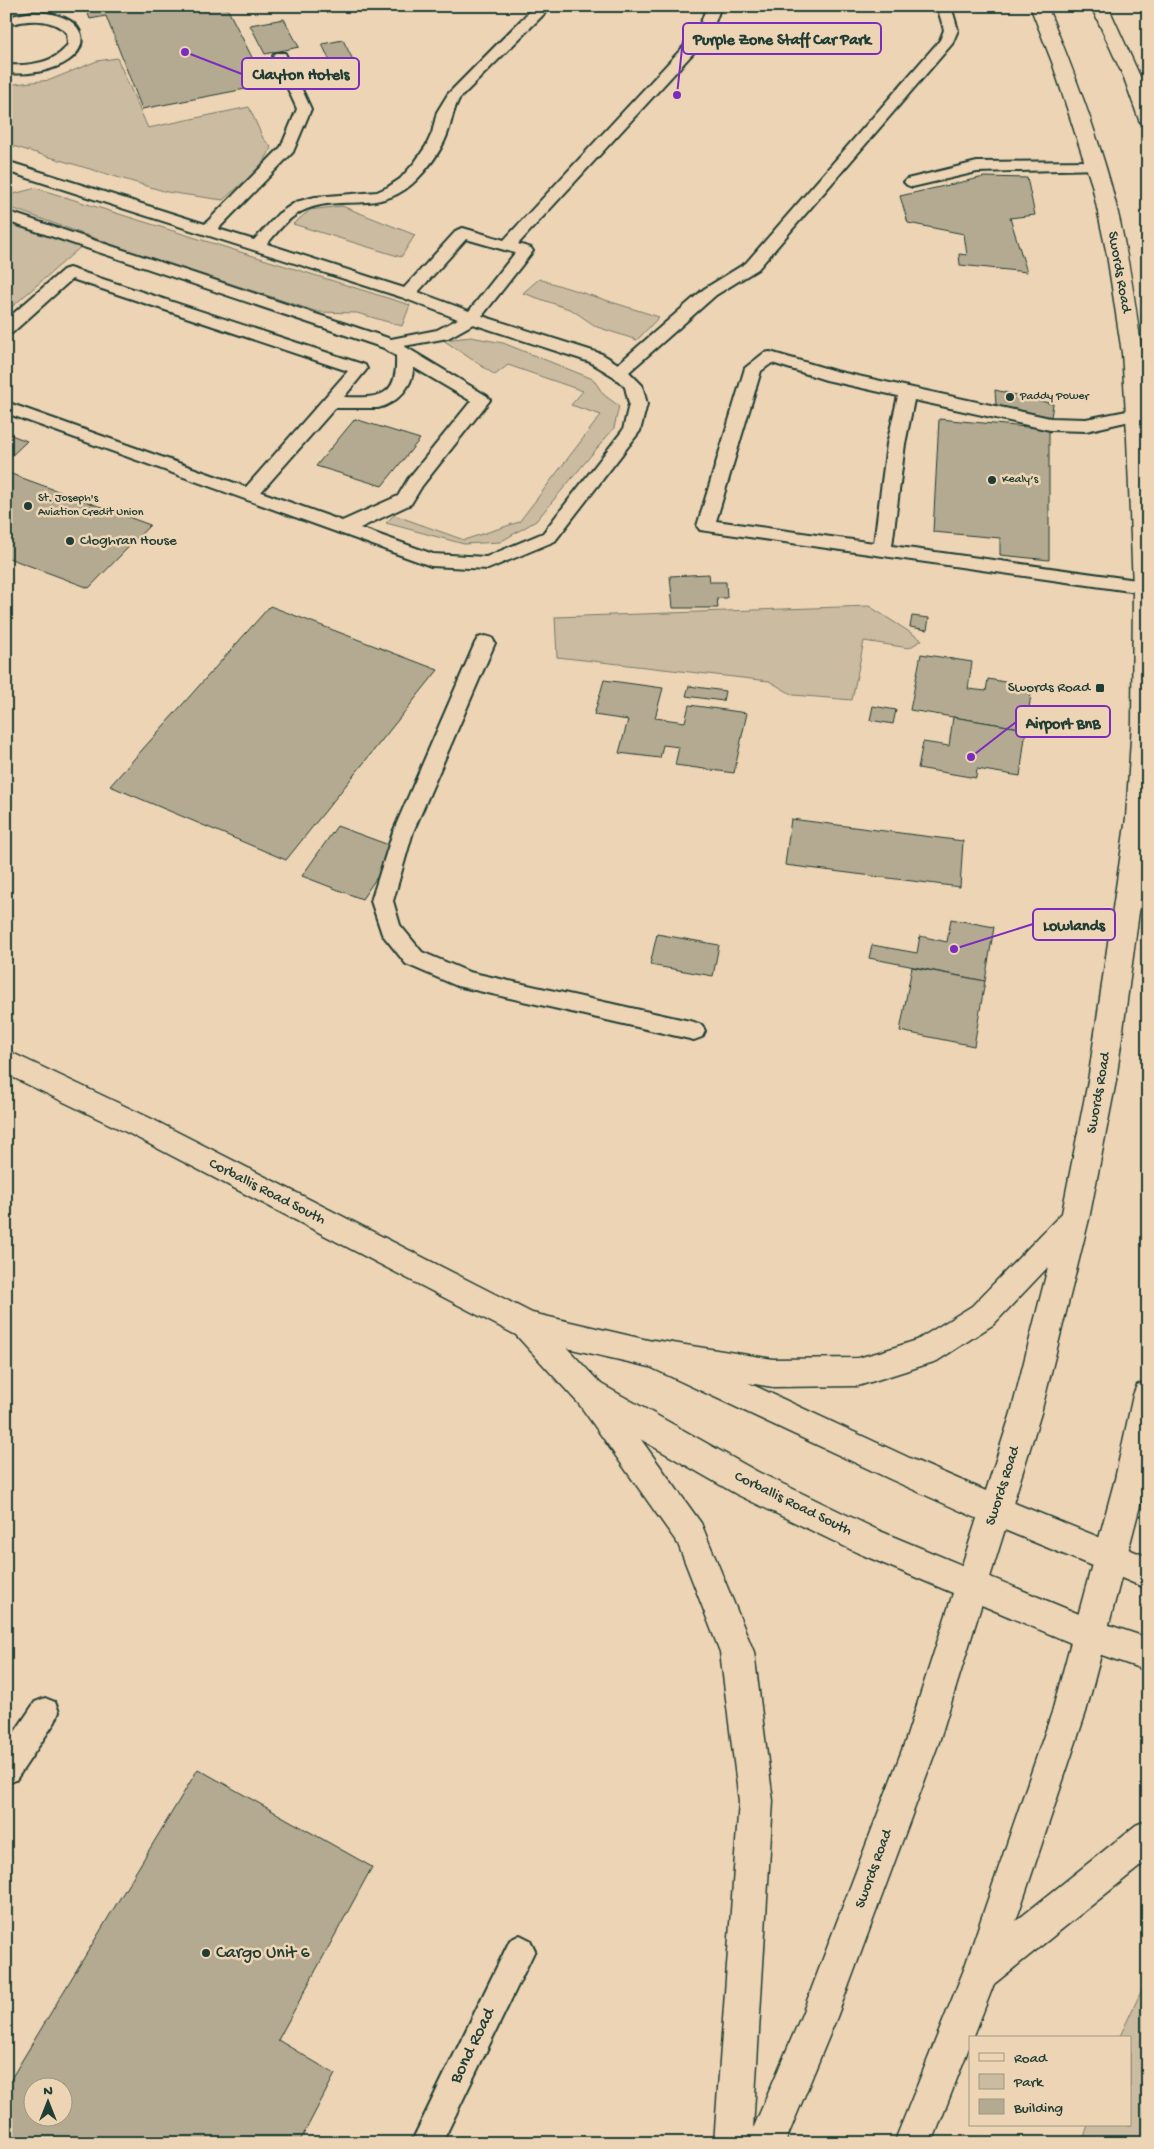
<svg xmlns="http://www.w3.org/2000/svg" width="1154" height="2149" viewBox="0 0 1154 2149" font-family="'Gochi Hand',sans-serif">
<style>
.green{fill:#cbbba0;stroke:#757c6a}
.building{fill:#b4aa91;stroke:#1f3d34;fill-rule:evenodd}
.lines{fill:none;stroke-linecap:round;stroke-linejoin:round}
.service-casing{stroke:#1f3d34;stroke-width:4}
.minor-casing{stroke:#1f3d34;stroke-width:3}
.secondary-casing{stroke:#1f3d34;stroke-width:3}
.service{fill:#edd4b5;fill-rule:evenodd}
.minor{fill:#edd4b5;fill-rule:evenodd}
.secondary{fill:#edd4b5;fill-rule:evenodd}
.poi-dot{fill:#1f3d34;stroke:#edd4b5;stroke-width:2}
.labels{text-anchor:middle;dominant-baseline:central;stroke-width:5;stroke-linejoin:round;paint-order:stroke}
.far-poi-label{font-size:12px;fill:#1f3d34;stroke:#edd4b5;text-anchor:start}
.street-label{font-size:15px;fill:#1f3d34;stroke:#edd4b5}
.poi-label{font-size:15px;fill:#1f3d34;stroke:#edd4b5;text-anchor:start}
.near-poi-label{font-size:18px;fill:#1f3d34;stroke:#edd4b5;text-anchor:start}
.near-street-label{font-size:18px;fill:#1f3d34;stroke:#edd4b5}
.leader{fill:none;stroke:#7b2cbf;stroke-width:2}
.callout-dot{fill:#7b2cbf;stroke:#edd4b5;stroke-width:2}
.callout{fill:#edd4b5;stroke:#7b2cbf;stroke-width:2}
.callout-label{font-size:16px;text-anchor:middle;font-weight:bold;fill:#1f3d34}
</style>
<rect width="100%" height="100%" fill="#edd4b5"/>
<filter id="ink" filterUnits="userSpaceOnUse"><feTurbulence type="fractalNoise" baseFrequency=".02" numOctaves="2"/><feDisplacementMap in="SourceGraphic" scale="10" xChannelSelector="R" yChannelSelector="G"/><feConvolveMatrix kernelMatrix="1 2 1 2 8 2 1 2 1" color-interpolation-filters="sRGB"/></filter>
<g filter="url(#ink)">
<g class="green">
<path d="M117,58L148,128L249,107L263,138L271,147C264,169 239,185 223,200L167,192L6,144V85L50,80L97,61Z"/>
<path d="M36,188L410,305L402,326L357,313L318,312L130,251L6,206V196Z"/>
<path d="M342,206L415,235L401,257L293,224L310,210Z"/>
<path d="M6,219L83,245L6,312Z"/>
<path d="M539,279L659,317L637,340L597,327L572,310L523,293Z"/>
<path d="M471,337L503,343L593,379L604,395L619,406L614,428L536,521L500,542L464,544L386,523L394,515L464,540L519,522L601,415L571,405L583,391L508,365L495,375L443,340Z"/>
<path d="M869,606L922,640L909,648L864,641L852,700L793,695L769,681L557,657L555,617Z"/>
<path d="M1148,1977V2143H1082L1088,2125H1130V2038H1119Z"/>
</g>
<g class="building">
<path d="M85,6H226L266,85L142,109L106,16L90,19Z"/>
<path d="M284,19L299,47L265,54L250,25Z"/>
<path d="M343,40L357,68L335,72L322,44Z"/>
<path d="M984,177L1027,178L1035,215L1010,218L1027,272L960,265L959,254L967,255L964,234L908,223L900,196Z"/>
<path d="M995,390L1053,404L1051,417L996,405Z"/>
<path d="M355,419L420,439L382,486L316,466Z"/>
<path d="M939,419L1049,429V560L1000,555V538L933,532Z"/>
<path d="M6,433L27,441L6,461Z"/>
<path d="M6,472L150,525L89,588L6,557Z"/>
<path d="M709,574L710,582H726L727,598H717L718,608H673L670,576Z"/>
<path d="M270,606L438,670L286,860L110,786Z"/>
<path d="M912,616L929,618L927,630L910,627Z"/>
<path d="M921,654L972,662L968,689L986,691L988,679L1032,687L1026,729L910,710Z"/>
<path d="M604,680L663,688L655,718L685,722L689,705L747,713L734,773L675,765L679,747L663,745L660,758L619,753L628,720L594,715Z"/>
<path d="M689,686L725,691L723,701L686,696Z"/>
<path d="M873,706L896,710L893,724L870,720Z"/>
<path d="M953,717L1026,729L1020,776L977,769L976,778L918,768L923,742L949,746Z"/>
<path d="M791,819L963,841L960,887L785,865Z"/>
<path d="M337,826L397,848L362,899L302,876Z"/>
<path d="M951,919L994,927L985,981L869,958L872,945L917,953L920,936L947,942Z"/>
<path d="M657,934L719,945L713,976L650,965Z"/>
<path d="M912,967L985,981L974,1046L900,1031Z"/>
<path d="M198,1769L372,1867L278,2040L335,2074L299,2143H6V2087ZM32,2086H62V2116H32Z"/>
</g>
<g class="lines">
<g class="service-casing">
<g id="service">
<path d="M535,6H549L544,14L459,99C452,112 452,122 447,135C440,153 426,171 412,184C378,214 341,195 307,209C290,215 278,231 267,244L404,288L457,230L463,228L504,240L686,44L700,25L707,6H721L714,25L696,50L518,244L531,248L533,251L482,316L602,354L618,364L704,289L746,263L940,40L944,30L937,6H951L958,30L952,44L758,269L716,295L629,372L642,385L647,404L640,431L555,541L488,569L431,566L6,413V402L246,487L348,371L72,279L12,333L6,334V320L63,270L69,268L365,365L367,369L344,397C379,398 398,398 396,356L384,348L6,221V211L391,339L437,330L458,319L401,297L6,171V161L205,224L281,147L297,109L273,56L275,53H285L311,109L293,152L218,229L254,240L278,214L296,202L315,197L377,192L388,187L400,179L415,162L426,146L432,133L437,112L448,94ZM466,239L515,253L469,311L418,292ZM473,324L590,362L613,376L625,387L629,404L623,430L543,533L486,557L433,554L360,528L411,504L422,486L490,400L487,396L404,346L448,338ZM413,367L471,401L408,479L398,496L342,521L261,492L335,408H378C396,404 414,386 413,367Z"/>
<path d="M32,12C42,12 52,13 62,17C84,25 89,46 69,60C52,72 26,75 6,73V65C27,66 56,64 68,44L67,33C50,16 27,20 6,25V17Z"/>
<path d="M1096,161L1101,163L1104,166L1101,169L977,172L912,187L907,185L904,182L907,179L977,162Z"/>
<path d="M770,352L835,371L1050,418L1086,419L1137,409L1143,410L1146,414L1143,418L1086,431L1050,430L914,400L905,444L892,546L1144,581L1148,582V592L1144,593L700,530L697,526L745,368L764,353ZM772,363L826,380L898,396L887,444L874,543L716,521L761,371Z"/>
<path d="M485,636L492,638L495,643L413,832L393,901L400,925L422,952L469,972L694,1022L702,1025L705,1031L702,1037L694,1040L457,986L406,964L382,934L371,901L393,832L475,643L478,638Z"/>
<path d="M45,1698L55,1702L59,1712L55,1722L16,1780L6,1784V1745L35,1702Z"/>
<path d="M520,1935L530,1940L535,1950L442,2143H411L510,1940Z"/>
</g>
</g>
<g class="minor-casing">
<path id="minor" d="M6,1050L150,1118L532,1313L665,1344L914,1460L1007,1500L1148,1557V1589L985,1522L892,1480L650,1367L567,1348L601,1384L758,1472L880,1531L1091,1619L1148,1638V1671L1090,1651L858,1553L736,1494L579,1404L516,1335L130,1134L6,1074Z"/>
</g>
<g class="secondary-casing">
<g id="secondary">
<path d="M1030,6H1047C1071,64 1094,124 1111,185C1131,260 1141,337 1148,414V846L1116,1081L1089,1219L1041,1413L939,1742L837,2017L785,2143H714L739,1801L720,1652L678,1544L579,1404L575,1394L579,1384L590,1380L601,1384L701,1523L754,1652L773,1801L753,2129L802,2014L905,1742L1011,1413L1048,1267L994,1324L937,1361L858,1386L773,1387L654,1368L643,1364L639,1354L643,1344L654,1340L773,1359L858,1358L883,1351L917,1340L972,1306L1062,1213L1088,1081L1126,818L1132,723L1133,587L1126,414L1122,353L1107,255L1092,185L1052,62Z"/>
<path d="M1091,6H1108L1148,94V125L1142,124L1139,120L1124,78Z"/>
<path d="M1148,1381L1147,1479L1086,1712L1016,1921L1136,1825L1148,1820V1860L994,1984L973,2038H970V2045L932,2143H894L963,1972L1052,1712L1115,1479L1133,1395L1137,1385Z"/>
</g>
</g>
<use href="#service" class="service"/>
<use href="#minor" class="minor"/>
<use href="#secondary" class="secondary"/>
</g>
</g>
<g class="poi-dot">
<circle cx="1010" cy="397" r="5"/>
<circle cx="992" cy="480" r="5"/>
<circle cx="28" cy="506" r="5"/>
<circle cx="70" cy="541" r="5"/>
<rect x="1095" y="683" width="10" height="10" rx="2.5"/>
<circle cx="206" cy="1953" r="5"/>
</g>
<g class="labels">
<g class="far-poi-label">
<text x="1020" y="397">Paddy Power</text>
<text x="1002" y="480">Kealy’s</text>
<text x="38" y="499">St. Joseph's<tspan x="38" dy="14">Aviation Credit Union</tspan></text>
</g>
<g class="street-label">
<text transform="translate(1119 272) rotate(80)">Swords Road</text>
<text transform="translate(1099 1093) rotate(-80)">Swords Road</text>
<text transform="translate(267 1192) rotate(27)">Corballis Road South</text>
<text transform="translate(1003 1486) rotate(-72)">Swords Road</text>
<text transform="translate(793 1504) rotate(26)">Corballis Road South</text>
<text transform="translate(874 1869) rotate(-70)">Swords Road</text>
</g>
<g class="poi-label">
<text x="80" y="541">Cloghran House</text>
<text x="1090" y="688" text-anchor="end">Swords Road</text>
</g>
<g class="near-poi-label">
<text x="216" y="1953">Cargo Unit 6</text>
</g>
<g class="near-street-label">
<text transform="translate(473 2046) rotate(-64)">Bond Road</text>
</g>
</g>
<path class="leader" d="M677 95L683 39M185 52L242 74M971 757L1016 722M954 949L1033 924"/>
<g class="callout-dot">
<circle cx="677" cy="95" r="5"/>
<circle cx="185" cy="52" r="5"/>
<circle cx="971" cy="757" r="5"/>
<circle cx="954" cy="949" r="5"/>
</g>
<g class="callout">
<rect x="683" y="23" width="198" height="31" rx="5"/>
<rect x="242" y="58" width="117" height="31" rx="5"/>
<rect x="1016" y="706" width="94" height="31" rx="5"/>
<rect x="1033" y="909" width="82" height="31" rx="5"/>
</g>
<g class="callout-label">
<text x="782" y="44">Purple Zone Staff Car Park</text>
<text x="301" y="79">Clayton Hotels</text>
<text x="1063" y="728">Airport BnB</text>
<text x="1074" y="930">Lowlands</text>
</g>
<rect width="1154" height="2149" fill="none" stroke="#edd4b5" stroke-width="25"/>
<rect x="12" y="12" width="1129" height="2124" fill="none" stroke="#1f3d34" stroke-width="2" filter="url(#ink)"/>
<rect x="969" y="2036" width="162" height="90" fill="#edd4b5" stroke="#9b9881"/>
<rect x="979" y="2053" width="25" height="8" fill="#edd4b5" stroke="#9b9881"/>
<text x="1014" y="2062" font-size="15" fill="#1f3d34">Road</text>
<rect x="979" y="2074" width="25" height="15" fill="#cbbba0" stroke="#9b9881"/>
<text x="1014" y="2086" font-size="15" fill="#1f3d34">Park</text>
<rect x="979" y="2099" width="25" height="15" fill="#b4aa91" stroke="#9b9881"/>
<text x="1014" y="2112" font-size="15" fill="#1f3d34">Building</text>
<g transform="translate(48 2102)"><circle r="24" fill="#edd4b5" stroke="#9b9881"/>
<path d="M0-4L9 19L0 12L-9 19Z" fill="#1f3d34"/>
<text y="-8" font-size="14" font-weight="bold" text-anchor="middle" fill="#1f3d34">N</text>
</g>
</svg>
